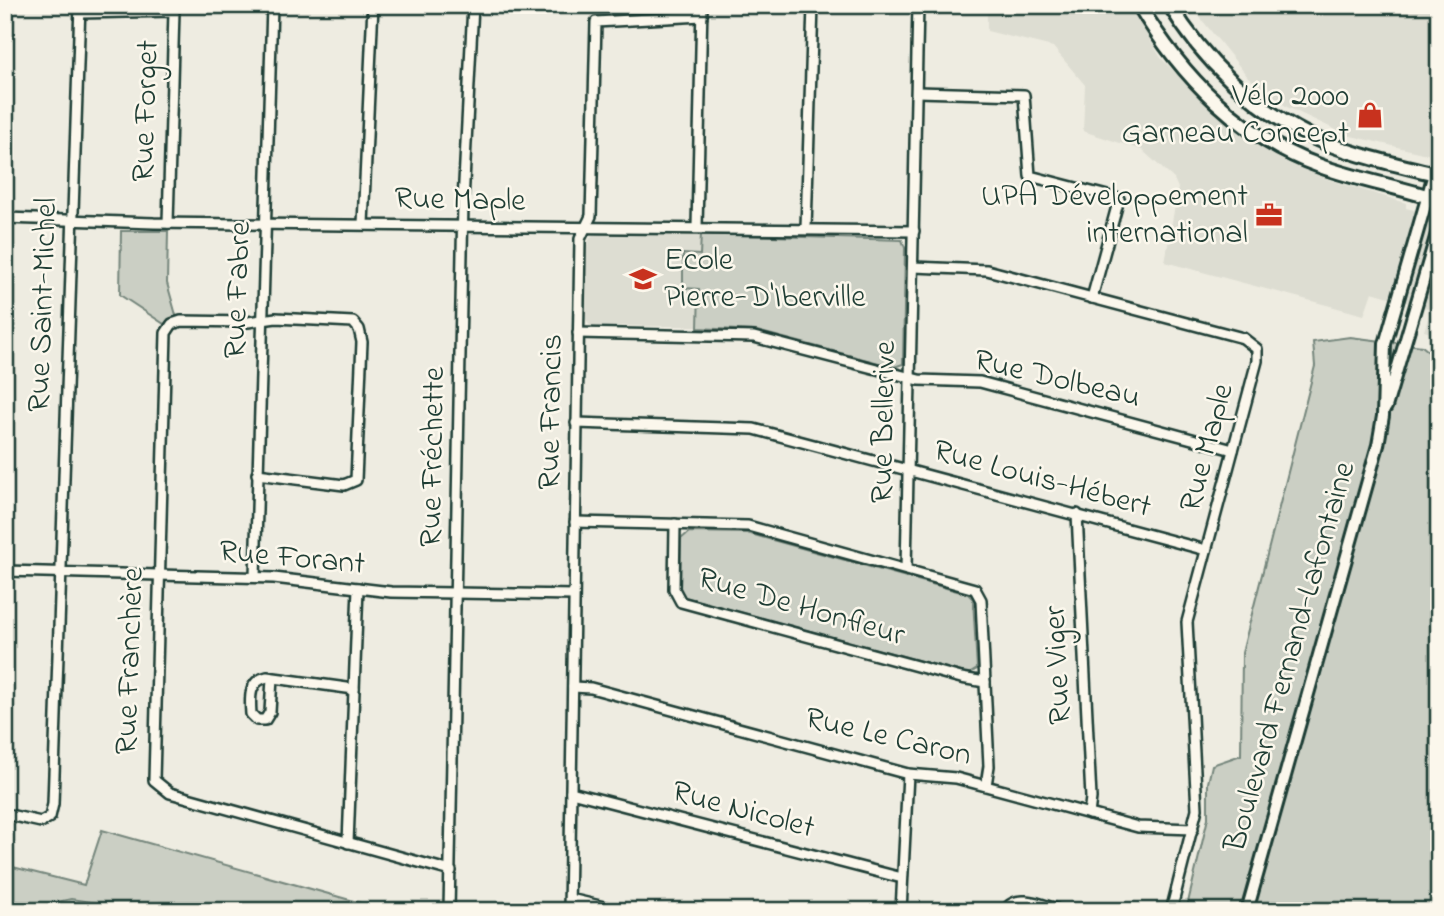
<svg xmlns="http://www.w3.org/2000/svg" width="1444" height="916" viewBox="0 0 1444 916" font-family="'Indie Flower',sans-serif">
<style>
.built{fill:#ddddd2}
.green{fill:#cbcfc4;stroke:#75867c;stroke-width:2}
.lines{fill:none;stroke-linecap:round;stroke-linejoin:round}
.minor-casing{stroke:#1f3d34;stroke-width:14}
.tertiary-casing{stroke:#1f3d34;stroke-width:16}
.secondary-casing{stroke:#1f3d34;stroke-width:18}
.minor{stroke:#fbf7ec;stroke-width:9}
.tertiary{stroke:#fbf7ec;stroke-width:10}
.secondary{stroke:#fbf7ec;stroke-width:12}
.labels{text-anchor:middle;dominant-baseline:central;stroke-width:5;stroke-linejoin:round;paint-order:stroke}
.poi-label{font-size:32px;fill:#1f3d34;stroke:#fbf7ec;text-anchor:end}
.street-label{font-size:32px;fill:#1f3d34;stroke:#fbf7ec}
</style>
<rect width="100%" height="100%" fill="#eeece1"/>
<filter id="ink" filterUnits="userSpaceOnUse"><feTurbulence type="fractalNoise" baseFrequency=".0143" numOctaves="2"/><feDisplacementMap in="SourceGraphic" scale="14" xChannelSelector="R" yChannelSelector="G"/><feConvolveMatrix kernelMatrix="1 2 1 2 8 2 1 2 1" color-interpolation-filters="sRGB"/></filter>
<g filter="url(#ink)">
<g class="built">
<path d="M987,5H1129L1161,58L1215,113L1254,142L1285,162L1330,180L1406,203V208L1439,217V335L1424,331L1431,309L1372,292L1364,315L1165,262L1178,188L1174,179L1142,150L1083,131L1085,85L1053,47L987,31Z"/>
<path d="M1190,5H1439V157L1347,135L1287,107L1248,77Z"/>
<path d="M599,232L701,234L698,326H590L586,319V248L590,238Z"/>
</g>
<g class="green">
<path d="M121,231H168L167,283L176,315L164,324L120,295Z"/>
<path d="M701,234L902,240L905,248L903,364L894,367L757,331L698,328L699,289L683,288V254L700,255Z"/>
<path d="M1350,337L1422,346L1439,360V911H1186L1208,818V783L1212,765L1241,755L1242,653L1315,366L1313,342Z"/>
<path d="M689,532L747,533L968,594L973,599L977,669L969,674L684,597L680,590L681,539Z"/>
<path d="M102,830L389,911H150L71,899L40,906L5,899V865L84,885Z"/>
</g>
<g class="lines">
<g class="minor-casing">
<g id="minor">
<path d="M80,13L174,11L168,223"/>
<path d="M917,92L1024,95L1030,176L1119,199L1092,298"/>
<path d="M5,218L154,223L914,231"/>
<path d="M363,224L373,5"/>
<path d="M697,227L702,5"/>
<path d="M806,228L813,5"/>
<path d="M913,267L987,270L1243,338L1257,349V361L1187,622L1197,809L1171,911"/>
<path d="M578,333L754,337L919,380L980,382L1233,450"/>
<path d="M576,423L754,429L1206,550"/>
<path d="M257,474L344,485L356,480L362,342L359,329L353,322L276,318L248,322L181,321L172,324L166,333L154,780L170,793L451,871"/>
<path d="M1077,514L1091,798L1089,814"/>
<path d="M575,522L748,526L975,589L981,600L989,766L986,785"/>
<path d="M675,524L674,589L681,602L961,678L985,682"/>
<path d="M906,569L918,5"/>
<path d="M5,571L274,578L391,592L574,595"/>
<path d="M255,577L272,5"/>
<path d="M272,678L270,712L265,720H257L251,714C250,699 248,681 267,677L354,689"/>
<path d="M573,687L591,688L908,774L956,778L1138,827L1193,829"/>
<path d="M571,792L902,878"/>
<path d="M5,814L41,822L50,817L53,804L80,5"/>
<path d="M348,843L358,588"/>
<path d="M570,899L621,911"/>
<path d="M449,911L463,202L473,5"/>
<path d="M569,911L580,239L591,216L596,22L702,16"/>
<path d="M901,911L908,774"/>
<path d="M1005,911C1016,891 1045,906 1062,911"/>
</g>
</g>
<g class="tertiary-casing">
<g id="tertiary">
<path d="M1386,407L1439,227"/>
<path d="M1247,911L1378,445L1383,416L1385,344L1434,174"/>
</g>
</g>
<g class="secondary-casing">
<g id="secondary">
<path d="M1139,5C1181,76 1241,138 1320,166C1358,180 1400,187 1439,200"/>
<path d="M1170,5C1202,59 1253,108 1310,136C1350,155 1396,164 1439,175"/>
</g>
</g>
<use href="#minor" class="minor"/>
<use href="#tertiary" class="tertiary"/>
<use href="#secondary" class="secondary"/>
</g>
</g>
<defs>
<g id="shop-bare" transform="scale(2.1)"><path d="M-5-2.5h2.3a2.7 3.5 0 0 1 5.4 0H5L5.5 6h-11ZM-1.5-2.5h3a1.5 2.3 0 0 0-3 0Z" fill="#c8321e" stroke="#fbf7ec" stroke-width="2.5" paint-order="stroke"/></g>
<g id="office-bare" transform="scale(2.1)"><path d="M-6-3h4V-5.5h4V-3h4V5H-6ZM-1-4.5V-3h2v-1.5ZM-6 0V1H6V0Z" fill="#c8321e" stroke="#fbf7ec" stroke-width="2.5" paint-order="stroke"/></g>
<g id="school-bare" transform="scale(2.1)"><path d="M0-5L7-2L0 1L-7-2ZM-4 1L0 2.5L4 1V4Q0 6-4 4Z" fill="#c8321e" stroke="#fbf7ec" stroke-width="2.5" paint-order="stroke"/></g>
</defs>
<g fill-rule="evenodd">
<use href="#shop-bare" x="1370" y="115"/>
<use href="#office-bare" x="1269" y="215"/>
<use href="#school-bare" x="643" y="279"/>
</g>
<g class="labels">
<g class="poi-label">
<text x="1349" y="97">Vélo 2000<tspan x="1349" dy="37">Garneau Concept</tspan></text>
<text x="1248" y="197">UPA Développement<tspan x="1248" dy="37">international</tspan></text>
<text x="664" y="261" text-anchor="start">Ecole<tspan x="664" dy="37">Pierre-D'Iberville</tspan></text>
</g>
<g class="street-label">
<text transform="translate(147 111) rotate(-88)">Rue Forget</text>
<text transform="translate(460 201) rotate(1)">Rue Maple</text>
<text transform="translate(239 290) rotate(-88)">Rue Fabre</text>
<text transform="translate(44 305) rotate(-88)">Rue Saint-Michel</text>
<text transform="translate(1057 380) rotate(13)">Rue Dolbeau</text>
<text transform="translate(552 412) rotate(-89)">Rue Francis</text>
<text transform="translate(885 422) rotate(-89)">Rue Bellerive</text>
<text transform="translate(1208 448) rotate(-75)">Rue Maple</text>
<text transform="translate(434 457) rotate(-89)">Rue Fréchette</text>
<text transform="translate(1042 480) rotate(15)">Rue Louis-Hébert</text>
<text transform="translate(292 559) rotate(5)">Rue Forant</text>
<text transform="translate(801 608) rotate(16)">Rue De Honfleur</text>
<text transform="translate(1291 657) rotate(-74)">Boulevard Fernand-Lafontaine</text>
<text transform="translate(131 661) rotate(-88)">Rue Franchère</text>
<text transform="translate(1059 665) rotate(-93)">Rue Viger</text>
<text transform="translate(888 738) rotate(13)">Rue Le Caron</text>
<text transform="translate(743 811) rotate(15)">Rue Nicolet</text>
</g>
</g>
<rect width="1444" height="916" fill="none" stroke="#fbf7ec" stroke-width="28"/>
<rect x="14" y="14" width="1416" height="888" fill="none" stroke="#1f3d34" stroke-width="2.5" filter="url(#ink)"/>
</svg>
